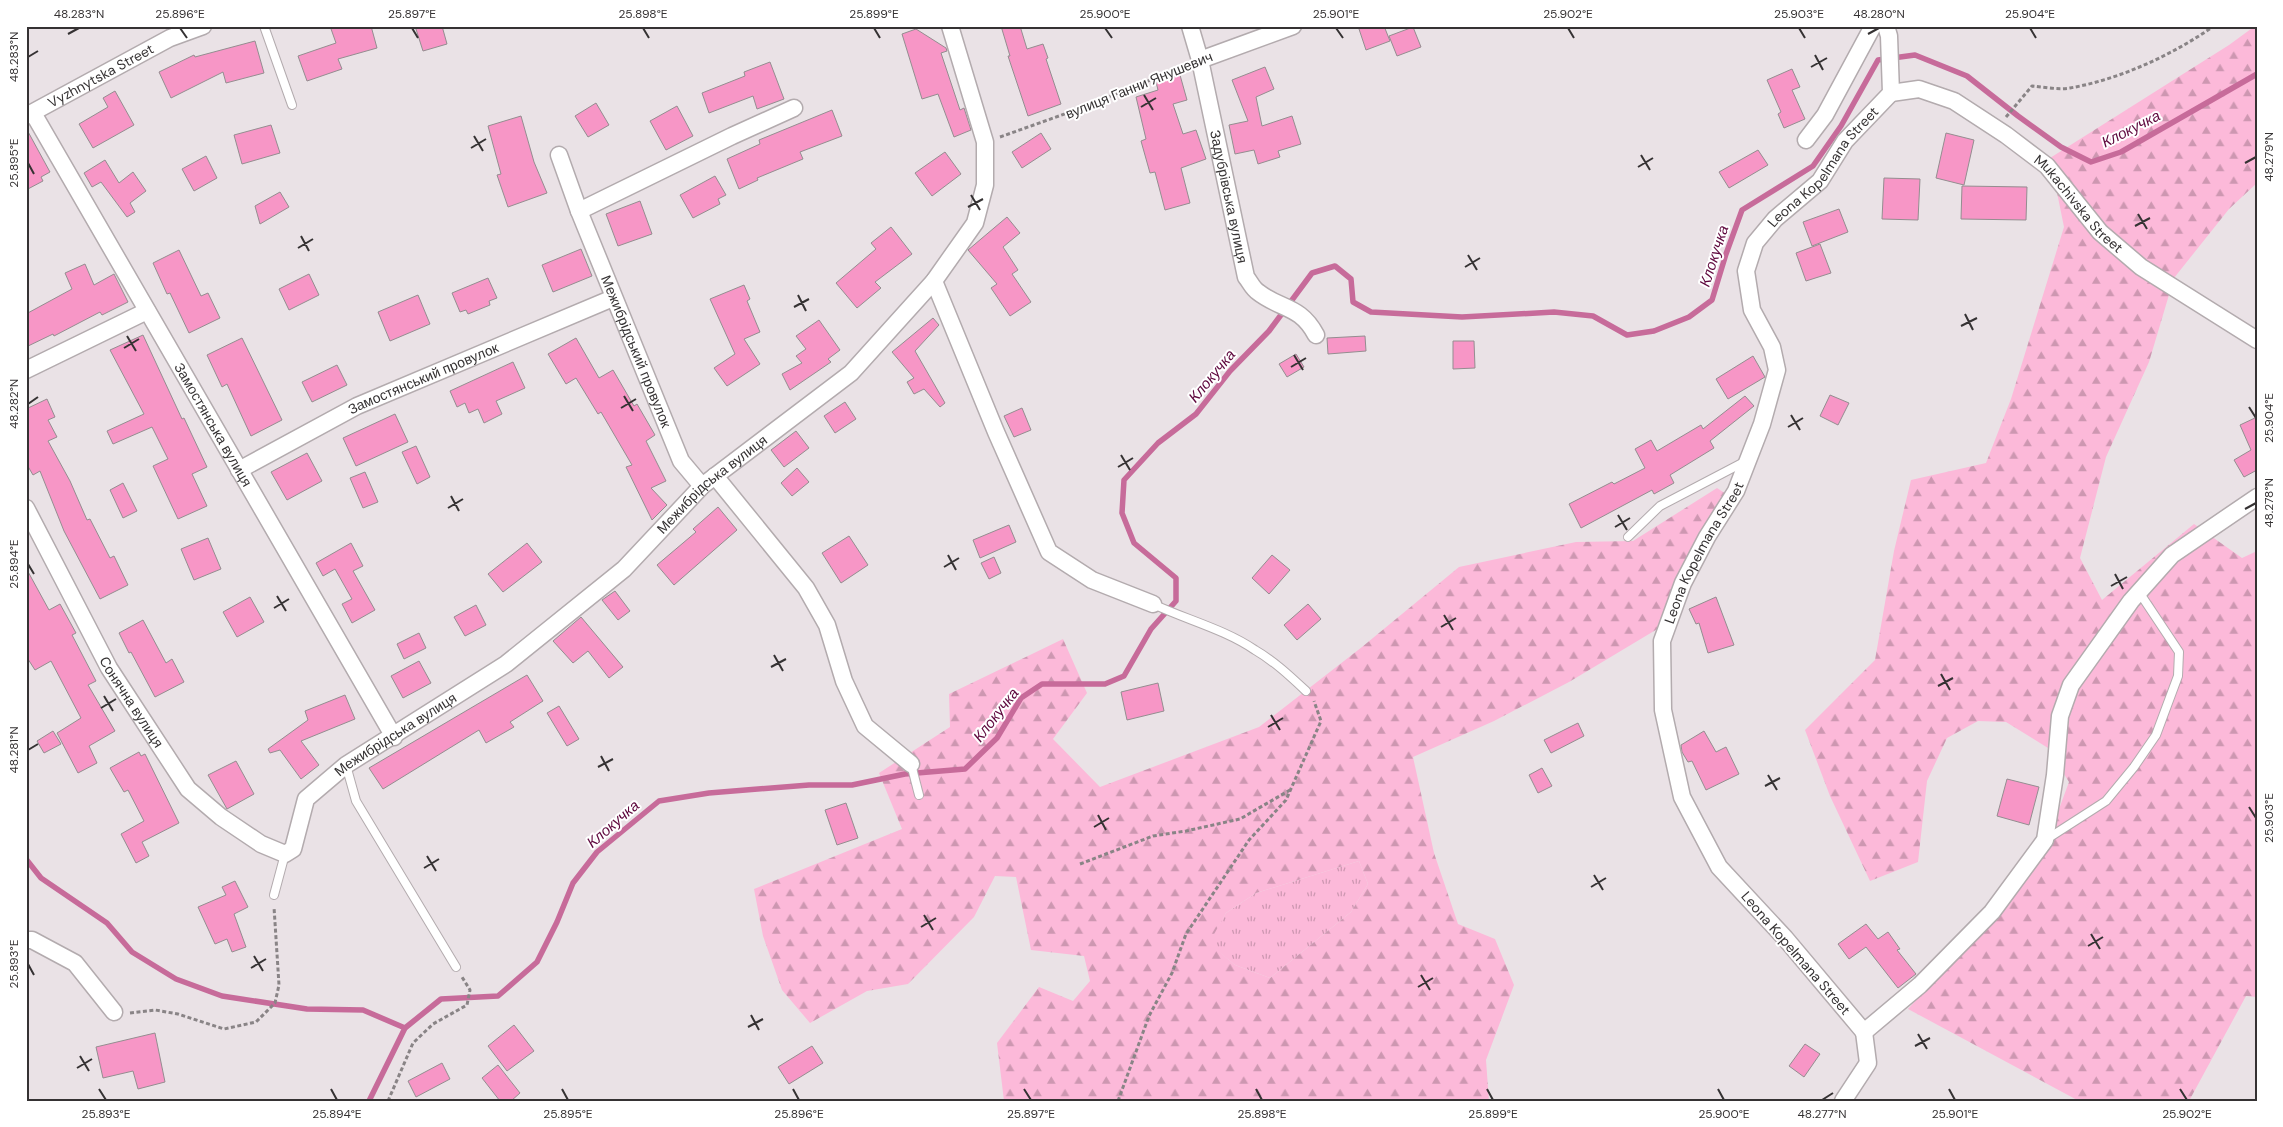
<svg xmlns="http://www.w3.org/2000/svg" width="2283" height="1127" viewBox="0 0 2283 1127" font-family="'DM Sans',sans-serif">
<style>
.grass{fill:url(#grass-tufts)}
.forest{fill:url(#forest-firs);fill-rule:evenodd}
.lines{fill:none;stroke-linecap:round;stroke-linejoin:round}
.stream{stroke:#c76b9a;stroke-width:5.5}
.building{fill:#f796c6;stroke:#948d90}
.lane-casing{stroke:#b3abae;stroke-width:10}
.street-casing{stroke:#b3abae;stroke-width:19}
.path{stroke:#898486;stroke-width:3;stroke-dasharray:4 2.5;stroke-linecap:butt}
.lane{stroke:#fff;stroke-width:8}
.street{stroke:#fff;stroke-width:16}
.ticks{fill:none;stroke:#353233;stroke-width:2}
.labels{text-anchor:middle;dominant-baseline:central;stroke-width:4;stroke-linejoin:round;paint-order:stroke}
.street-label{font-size:14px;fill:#353233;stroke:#fff}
.water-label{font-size:15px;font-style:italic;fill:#5e073d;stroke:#fff}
.neatline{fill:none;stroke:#353233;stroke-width:2}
.ticks-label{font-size:12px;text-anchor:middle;fill:#353233}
</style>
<defs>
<pattern id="grass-tufts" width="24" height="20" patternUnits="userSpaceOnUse" patternTransform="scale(1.25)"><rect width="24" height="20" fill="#fcb9d9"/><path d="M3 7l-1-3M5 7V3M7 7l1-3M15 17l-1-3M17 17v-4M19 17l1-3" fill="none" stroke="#cd97b1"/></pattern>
<pattern id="forest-firs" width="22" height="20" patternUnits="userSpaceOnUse" patternTransform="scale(1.25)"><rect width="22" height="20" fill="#fcb9d9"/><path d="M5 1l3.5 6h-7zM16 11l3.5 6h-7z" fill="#cd97b1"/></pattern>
</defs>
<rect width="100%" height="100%" fill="#eae2e6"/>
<path class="grass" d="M1359,861L1368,884L1351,912L1270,978L1235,965L1208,943L1226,913L1256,893Z"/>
<g class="forest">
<path d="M2255,26H2257V183L2229,209L2174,278L2149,362L2106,457L2080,558L2102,600L2194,524L2242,558L2257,551V997L2246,996L2189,1101H2079L1908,1009L2039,863L2069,782L2048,748L2006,722L1978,721L1947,738L1927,781L1918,862L1870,881L1830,796L1805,730L1875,660L1894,551L1911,480L1986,463L2011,399L2064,227L2050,158L2229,45Z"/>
<path d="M1717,488L1729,496L1659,628L1569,682L1494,721L1413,757L1434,853L1458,924L1495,939L1514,985L1486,1060L1489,1101H1004L997,1043L1039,987L1073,1001L1090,981L1084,956L1031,950L1016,877L995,876L974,917L908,984L867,991L810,1023L782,990L763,936L754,889L902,829L879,773L950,727L949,694L1063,639L1087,693L1053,739L1100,787L1259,727L1362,647L1459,567L1576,542L1633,541ZM1359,861L1368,884L1351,912L1270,978L1235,965L1209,943L1226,913L1256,893Z"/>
</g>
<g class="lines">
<g class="stream">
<path d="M26,859L41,878L107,923L132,952L176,979L222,996L307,1009L363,1010L405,1028"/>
<path d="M369,1101L405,1028L441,999L498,996L537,962L557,922L573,883L597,852L659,801L709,793L809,785H852L905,774L965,769L997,738L1021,698L1042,684H1105L1124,676L1151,629L1176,601V578L1134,543L1122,513L1124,480L1158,443L1196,414L1230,371L1269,331L1312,273L1335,266L1351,279L1353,302L1371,312L1462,317L1554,312L1593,316L1627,335L1654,331L1689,317L1712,300L1726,254L1742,210L1813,166L1841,126L1878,60L1915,55L1967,76L2018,116L2061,147L2091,162L2121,152L2257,74"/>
</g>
</g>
<g class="building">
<path d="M330,26H371L377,48L338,59L342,69L307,81L298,56L336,43Z"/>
<path d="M415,26H442L447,44L423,51Z"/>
<path d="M1001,26H1020L1027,49L1043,44L1048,58L1046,59L1061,104L1028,116L1008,56H1010Z"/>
<path d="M1358,26H1384L1390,41L1366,50Z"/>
<path d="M1413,27L1421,47L1397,56L1389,36Z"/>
<path d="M916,29L946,48L947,51L941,53L960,110L964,108L971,130L954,137L938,94L922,99L902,34Z"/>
<path d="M255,41L264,73L226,83L223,72L171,98L159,72L194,55L195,57Z"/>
<path d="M770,62L784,99L757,109L753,96L709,113L702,93L745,76L744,72Z"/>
<path d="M1265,67L1274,89L1256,97L1262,126L1292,116L1301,144L1278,151L1280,157L1258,164L1254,150L1235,154L1229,125L1248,121L1232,80Z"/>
<path d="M1792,69L1800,87L1792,90L1805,119L1784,128L1778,114L1781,112L1767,80Z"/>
<path d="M1180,75L1187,100L1173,104L1183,134L1196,130L1206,159L1181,168L1190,203L1165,210L1155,172L1150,173L1141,141L1146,139L1136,97L1158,90L1156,82Z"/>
<path d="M115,91L134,125L93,148L79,124L108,107L103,98Z"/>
<path d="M596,103L609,125L588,137L575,116Z"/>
<path d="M677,106L693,136L666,150L650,121Z"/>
<path d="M832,110L842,136L800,152L803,159L757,178L758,180L739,189L727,159L760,144L759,140Z"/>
<path d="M521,116L534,162L547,193L508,207L497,175L501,174L488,126Z"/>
<path d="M271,125L280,153L242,164L234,135Z"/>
<path d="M26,128L50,172L41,177L43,181L26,190Z"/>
<path d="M1041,133L1051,149L1022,168L1012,152Z"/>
<path d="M1946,133L1974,140L1964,185L1936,178Z"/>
<path d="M1758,150L1768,165L1729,188L1719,172Z"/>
<path d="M945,152L961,174L932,196L915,173Z"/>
<path d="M206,156L217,178L194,191L182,169Z"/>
<path d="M105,160L119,183L133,172L146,191L130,203L135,212L127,217L101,182L92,187L84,173Z"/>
<path d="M715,176L726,195L718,199L720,204L693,218L680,195Z"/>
<path d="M1884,178L1920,179L1918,220L1882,219Z"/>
<path d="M1962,186L2027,187L2026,220L1961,219Z"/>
<path d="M280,192L289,207L260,224L255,206Z"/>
<path d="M640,201L652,234L618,246L606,214Z"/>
<path d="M1839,209L1848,232L1812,246L1803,222Z"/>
<path d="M1007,217L1020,233L1003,247L1018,270L1012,274L1031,302L1010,316L991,288L997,284L968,250Z"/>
<path d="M891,227L912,254L875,282L881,288L857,308L836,283L876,249L871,243Z"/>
<path d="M1820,244L1831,273L1806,281L1796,253Z"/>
<path d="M581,249L592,276L553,292L542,265Z"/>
<path d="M179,250L201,296L208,293L220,318L189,333L170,293L167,294L153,263Z"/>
<path d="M85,264L94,285L114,274L128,302L102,315L100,312L54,336L53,334L26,347V314L72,289L65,273Z"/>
<path d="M309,274L319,295L289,310L279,289Z"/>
<path d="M488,278L497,298L489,301L490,305L468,314L466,310L460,312L452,293Z"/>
<path d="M744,285L750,299L747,301L760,332L744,339L760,364L727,386L714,368L735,354L710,299Z"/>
<path d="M418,295L430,324L390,341L378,312Z"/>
<path d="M933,318L939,325L915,351L945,403L940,407L924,389L914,394L907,382L914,378L892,352Z"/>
<path d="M819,320L840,350L828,359L831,362L790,390L782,374L802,363L796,356L806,349L796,336Z"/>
<path d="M143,335L182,419L184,418L207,467L192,474L207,506L178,519L153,466L168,459L152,427L113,444L107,431L144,414L110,350Z"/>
<path d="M1365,336L1366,351L1328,354L1327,338Z"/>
<path d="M242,338L282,420L251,436L227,384L222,387L207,355Z"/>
<path d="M576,338L599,378L613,370L634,406L637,404L655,435L646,441L666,481L651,488L667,505L652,520L626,467L632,465L601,412L598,414L576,378L566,384L548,354Z"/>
<path d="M1453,341H1474L1475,368L1453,369Z"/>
<path d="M1296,354L1304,367L1287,377L1279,364Z"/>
<path d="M1753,356L1765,377L1728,399L1716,379Z"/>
<path d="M513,362L525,388L496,401L502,414L484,423L478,409L469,413L465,403L457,407L450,391Z"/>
<path d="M337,365L347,385L312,402L302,382Z"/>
<path d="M1830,395L1849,403L1838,425L1820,416Z"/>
<path d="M1745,396L1754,406L1710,441L1714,448L1670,475L1674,483L1654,494L1652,490L1581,528L1569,504L1612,482L1614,484L1645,468L1635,449L1651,440L1657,451L1701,425L1703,429Z"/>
<path d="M47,399L55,417L48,420L57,437L48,441L70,481L87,520L90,519L110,558L114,556L128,585L100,599L64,531L40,471L33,475L26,463V409Z"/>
<path d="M845,402L856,419L835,433L824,416Z"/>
<path d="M1022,408L1031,430L1014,437L1004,416Z"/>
<path d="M395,414L408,442L356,466L343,438Z"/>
<path d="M2257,417V470L2244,477L2234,460L2251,450L2240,425Z"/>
<path d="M796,431L809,448L784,467L771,450Z"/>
<path d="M416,446L430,477L417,484L402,452Z"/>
<path d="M307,453L322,481L287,500L271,472Z"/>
<path d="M797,468L809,482L792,496L781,483Z"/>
<path d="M365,472L378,502L363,508L350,478Z"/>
<path d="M123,483L137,511L123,518L110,490Z"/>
<path d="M718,507L737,530L674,585L657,565L696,532L693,529Z"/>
<path d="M1009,525L1016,542L980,558L973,540Z"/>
<path d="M849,536L868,565L841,583L822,553Z"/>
<path d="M208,538L221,569L194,580L181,549Z"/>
<path d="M351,543L363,566L353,571L375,610L352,623L342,604L352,599L335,569L323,576L316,563Z"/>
<path d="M527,543L542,562L503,592L488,574Z"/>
<path d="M1272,555L1290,570L1269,594L1252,578Z"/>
<path d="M994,557L1001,573L989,579L981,563Z"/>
<path d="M26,568L49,610L60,604L76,633L72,635L96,681L88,685L115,731L89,746L97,763L78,773L57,733L81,718L51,661L35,670L26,656Z"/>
<path d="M615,591L630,611L618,620L602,600Z"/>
<path d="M250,597L264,622L237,637L223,612Z"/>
<path d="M1716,597L1734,645L1708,653L1699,623L1696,624L1689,609Z"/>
<path d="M1308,604L1321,619L1297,640L1284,625Z"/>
<path d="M476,605L486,625L465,636L454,617Z"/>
<path d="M581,617L623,667L609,678L588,651L573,663L553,641Z"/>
<path d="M143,620L166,663L172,659L184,682L155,697L131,652L129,653L119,633Z"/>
<path d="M419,633L426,648L404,659L397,644Z"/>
<path d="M419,661L431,683L403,698L391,676Z"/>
<path d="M527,675L543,701L510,722L514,727L486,743L479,730L383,789L369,768Z"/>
<path d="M1158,683L1164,711L1127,720L1121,692Z"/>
<path d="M345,695L355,719L301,741L319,765L301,779L280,750L270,753L268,749L308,720L305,711Z"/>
<path d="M559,706L579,739L567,746L547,713Z"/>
<path d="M1578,723L1584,736L1551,753L1544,740Z"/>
<path d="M53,731L61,744L44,753L37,741Z"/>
<path d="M1704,731L1716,752L1726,747L1739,774L1706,790L1692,761L1688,762L1682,752L1681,745Z"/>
<path d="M139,752L141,756L145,754L179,823L142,842L149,856L136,863L121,834L144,821L128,790L124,792L110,768Z"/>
<path d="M236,761L254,794L227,809L208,775Z"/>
<path d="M1542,768L1552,786L1538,793L1529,775Z"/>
<path d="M2007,779L2039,787L2029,825L1997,816Z"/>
<path d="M846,803L858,838L837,845L825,810Z"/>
<path d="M235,881L248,907L234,914L246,947L232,952L227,939L215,944L198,907L226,895L222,887Z"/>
<path d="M1866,924L1878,939L1888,932L1900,949L1897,950L1916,974L1898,988L1866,947L1849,959L1838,944Z"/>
<path d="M514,1025L534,1051L507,1071L488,1046Z"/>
<path d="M155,1033L165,1082L138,1089L133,1071L103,1078L96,1047Z"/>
<path d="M1805,1044L1820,1054L1804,1077L1789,1066Z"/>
<path d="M812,1046L823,1063L789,1084L778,1067Z"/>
<path d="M442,1063L450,1079L416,1097L408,1081Z"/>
<path d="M498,1065L520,1093L511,1101H500L482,1078Z"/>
</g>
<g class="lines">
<g class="lane-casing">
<g id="lane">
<path d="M264,26L292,105"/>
<path d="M1628,537L1660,506L1746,461"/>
<path d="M1153,604C1187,620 1224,629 1255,650C1274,661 1290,676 1306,691"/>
<path d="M911,764L919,795"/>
<path d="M346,765L356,801L456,967"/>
<path d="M2047,839L2106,801L2134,767L2156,735L2178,676L2179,652L2139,592"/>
<path d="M274,895L285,854"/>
</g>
</g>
<g class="street-casing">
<g id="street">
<path id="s1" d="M1190,26L1200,60L1246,277C1250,282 1253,289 1258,292C1281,310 1300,305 1316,335"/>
<path d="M1200,60L1293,26"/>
<path id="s2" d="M1891,93L1919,89L1954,101L2006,135L2047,166L2100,232L2141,267L2257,340"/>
<path id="s3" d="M33,113L394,737"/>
<path id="s4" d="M26,116L170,38L203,26"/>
<path d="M1806,140L1825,115L1873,26"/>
<path id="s5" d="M559,155L579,211L681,461L702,486"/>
<path d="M579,211L732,136L794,108"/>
<path d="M934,281L996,432L1049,552L1092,580L1153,604"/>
<path d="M26,370L147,311"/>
<path id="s6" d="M239,470L357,406L613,298"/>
<path d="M715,476L806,588L827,625L844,681L865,726L911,764"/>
<path id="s7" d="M26,508L109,668L188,789L221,817L261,844L285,854L293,849L306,799L346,765L506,664L624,569L702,486L851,373L934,281L975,223L985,185V142L950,26"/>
<path d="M26,940H32L75,963L114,1012"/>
<path id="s8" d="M1864,1032L1785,938L1719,867L1682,797L1663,710L1662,641L1683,583L1707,537L1736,491L1762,424L1777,370L1772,347L1752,310L1746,271L1755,243L1775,219L1820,181L1845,141L1891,93L1889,36L1886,26"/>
<path d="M1864,1032L1920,985L1992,912L2045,840L2055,775L2060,716L2071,685L2131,601L2172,555L2257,497"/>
<path d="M1843,1101L1868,1063L1864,1032"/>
</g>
</g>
<g class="path">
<path d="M2006,117L2032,86C2044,87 2058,90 2070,88C2121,79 2172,55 2214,26"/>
<path d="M1000,137L1073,111L1186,66"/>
<path d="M1080,864L1153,836L1186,831L1240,819L1290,790"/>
<path d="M130,1013L155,1010L178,1014L224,1029L256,1022L275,1003L279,985L274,907"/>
<path d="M388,1101L413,1043L433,1024L467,1005L470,990L462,977"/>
<path d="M1118,1101L1149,1016L1172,973L1186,934L1249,840L1286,800L1321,721L1314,701"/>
</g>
<use href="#lane" class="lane"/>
<use href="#street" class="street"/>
</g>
<path class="ticks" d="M180,28L187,38M412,28L418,38M643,28L649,38M874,28L880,38M1105,28L1112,38M1336,28L1343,38M1568,28L1574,38M1799,28L1805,38M2030,28L2036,38M68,34L79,28M1868,34L1879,28M1815,55L1823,70M28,57L38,51M1811,67L1827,58M1144,95L1153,110M1141,107L1156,98M474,136L483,151M471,148L486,139M1641,155L1650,170M28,163L34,174M2245,163L2256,157M1638,167L1653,158M971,195L980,210M968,207L983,199M2138,214L2147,229M2135,226L2150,218M301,236L309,251M298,248L313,239M1468,255L1477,270M1465,267L1480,258M798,295L806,311M794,307L809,299M1965,314L1973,330M1961,326L1977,318M127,336L136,351M124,348L139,339M1294,355L1303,370M1291,367L1306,358M624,396L633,411M28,404L38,397M2249,407L2256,418M621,408L636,399M1791,415L1800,430M1788,427L1803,418M1121,455L1130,470M1118,467L1133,458M451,496L459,511M448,508L463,499M2245,509L2256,503M1618,515L1627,530M1615,527L1630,518M948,555L956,570M28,564L34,574M944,567L959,558M2115,574L2123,589M2111,586L2127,577M277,596L286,611M274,608L289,599M1444,615L1453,630M1441,627L1456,618M774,655L783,671M771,667L786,659M1941,674L1950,690M1938,686L1953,678M104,696L113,711M101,708L116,699M1271,715L1280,730M1268,727L1283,718M28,750L38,744M601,756L609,771M598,767L613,759M1768,775L1777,790M1765,786L1780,778M2249,807L2256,818M1098,815L1106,830M1094,827L1109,818M427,856L436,871M424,868L439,859M1594,875L1603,890M1591,887L1606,878M924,915L933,930M921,927L936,918M2091,934L2100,949M2088,946L2103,937M254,956L263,971M28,964L34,975M251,968L266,959M1421,975L1430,990M1418,987L1433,978M751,1015L759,1030M748,1027L763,1019M1918,1034L1927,1049M1915,1046L1930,1038M80,1056L89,1071M77,1068L92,1059M99,1089L106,1100M331,1089L337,1100M562,1089L568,1100M793,1089L799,1100M1024,1089L1031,1100M1256,1089L1262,1100M1487,1089L1493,1100M1718,1089L1724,1100M1949,1089L1955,1100M2180,1089L2187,1100M1822,1100L1833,1093"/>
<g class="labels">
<g class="street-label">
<text stroke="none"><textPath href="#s4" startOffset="85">Vyzhnytska Street</textPath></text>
<text transform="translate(1139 85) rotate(-22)">вулиця Ганни Янушевич</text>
<text stroke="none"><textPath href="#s8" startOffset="990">Leona Kopelmana Street</textPath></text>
<text stroke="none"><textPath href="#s1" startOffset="175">Задубрівська вулиця</textPath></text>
<text stroke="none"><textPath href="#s2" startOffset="228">Mukachivska Street</textPath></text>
<text stroke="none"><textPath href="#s5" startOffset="211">Межибрідський провулок</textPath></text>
<text stroke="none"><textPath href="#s6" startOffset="206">Замостянський провулок</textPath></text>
<text stroke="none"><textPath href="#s3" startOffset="360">Замостянська вулиця</textPath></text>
<text stroke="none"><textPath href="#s7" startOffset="1019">Межибрідська вулиця</textPath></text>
<text stroke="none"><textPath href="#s8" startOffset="555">Leona Kopelmana Street</textPath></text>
<text stroke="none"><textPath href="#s7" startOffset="221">Сонячна вулиця</textPath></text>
<text stroke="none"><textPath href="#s7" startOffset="614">Межибрідська вулиця</textPath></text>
<text transform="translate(1796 953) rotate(49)">Leona Kopelmana Street</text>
</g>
<g class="water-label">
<text transform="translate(2131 129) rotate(-27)">Клокучка</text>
<text transform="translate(1714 256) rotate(-72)">Клокучка</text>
<text transform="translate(1212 376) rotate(-50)">Клокучка</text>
<text transform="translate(996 715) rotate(-52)">Клокучка</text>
<text transform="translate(613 824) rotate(-41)">Клокучка</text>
</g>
</g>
<rect width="2283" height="1127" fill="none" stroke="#ffffff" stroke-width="55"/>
<rect x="28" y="28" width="2228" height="1072" class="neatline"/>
<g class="ticks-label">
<text x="79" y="18">48.283°N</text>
<text x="180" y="18">25.896°E</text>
<text x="412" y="18">25.897°E</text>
<text x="643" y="18">25.898°E</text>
<text x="874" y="18">25.899°E</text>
<text x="1105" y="18">25.900°E</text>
<text x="1336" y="18">25.901°E</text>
<text x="1568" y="18">25.902°E</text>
<text x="1799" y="18">25.903°E</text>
<text x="1879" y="18">48.280°N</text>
<text x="2030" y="18">25.904°E</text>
<text transform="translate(14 57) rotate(-90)" y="4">48.283°N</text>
<text transform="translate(2269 157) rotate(-90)" y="4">48.279°N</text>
<text transform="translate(14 163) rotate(-90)" y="4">25.895°E</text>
<text transform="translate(14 404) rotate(-90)" y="4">48.282°N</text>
<text transform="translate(2269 418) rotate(-90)" y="4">25.904°E</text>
<text transform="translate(2269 503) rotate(-90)" y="4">48.278°N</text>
<text transform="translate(14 564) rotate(-90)" y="4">25.894°E</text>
<text transform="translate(14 750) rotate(-90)" y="4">48.281°N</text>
<text transform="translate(2269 818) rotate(-90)" y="4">25.903°E</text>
<text transform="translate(14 964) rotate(-90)" y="4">25.893°E</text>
<text x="106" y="1118">25.893°E</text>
<text x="337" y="1118">25.894°E</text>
<text x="568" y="1118">25.895°E</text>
<text x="799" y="1118">25.896°E</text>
<text x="1031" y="1118">25.897°E</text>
<text x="1262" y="1118">25.898°E</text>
<text x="1493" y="1118">25.899°E</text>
<text x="1724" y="1118">25.900°E</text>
<text x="1822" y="1118">48.277°N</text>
<text x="1955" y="1118">25.901°E</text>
<text x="2187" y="1118">25.902°E</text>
</g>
</svg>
